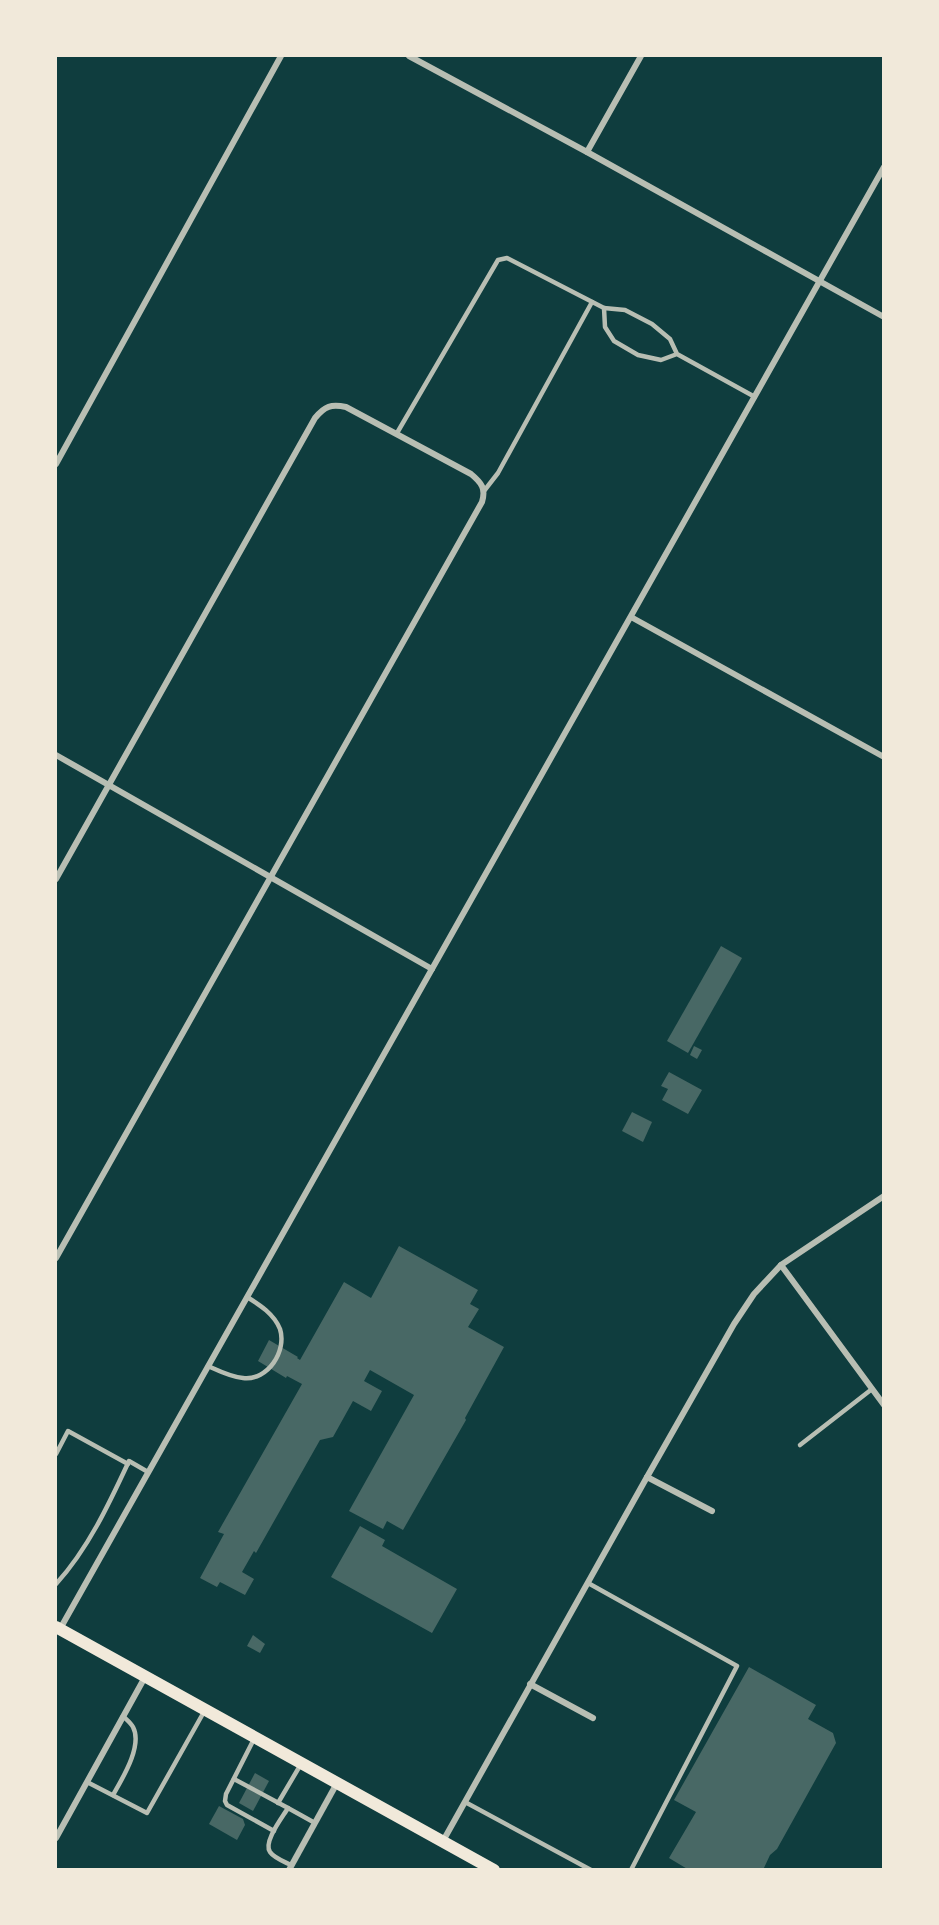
<svg xmlns="http://www.w3.org/2000/svg" width="939" height="1925" viewBox="0 0 939 1925" font-family="'Roboto Condensed',sans-serif">
<style>
.building{fill:#486865}
.lines{fill:none;stroke-linecap:round;stroke-linejoin:round}
.service{stroke:#b8beb3;stroke-width:4.5}
.minor{stroke:#b8beb3;stroke-width:6}
.secondary{stroke:#f1e9da;stroke-width:12}
</style>
<rect width="100%" height="100%" fill="#0f3d3e"/>
<g class="building">
<path d="M721,946L742,958L688,1053L667,1041Z"/>
<path d="M694,1046L702,1050L697,1059L690,1055Z"/>
<path d="M669,1072L702,1090L688,1114L662,1100L668,1089L661,1086Z"/>
<path d="M632,1112L652,1122L643,1142L622,1131Z"/>
<path d="M399,1246L478,1290L470,1304L479,1309L468,1327L504,1347L465,1418L466,1420L403,1530L387,1521L383,1529L349,1511L414,1395L370,1370L364,1381L382,1391L371,1411L353,1401L333,1437L320,1440L256,1553L254,1551L242,1572L254,1579L245,1595L220,1582L217,1587L200,1578L224,1534L218,1532L302,1384L287,1376L286,1378L258,1361L269,1340L298,1357L297,1358L300,1360L344,1282L371,1298Z"/>
<path d="M360,1526L385,1540L382,1546L457,1589L432,1633L331,1577Z"/>
<path d="M253,1635L265,1644L260,1653L247,1646Z"/>
<path d="M749,1667L816,1705L808,1719L833,1733L836,1743L777,1849L770,1855L763,1870H689L669,1858L696,1812L674,1800Z"/>
<path d="M255,1773L269,1781L253,1811L239,1803Z"/>
<path d="M219,1806L243,1819L245,1825L237,1840L209,1824Z"/>
</g>
<g class="lines">
<g class="service">
<path d="M677,354L661,360L638,355L614,341L605,327L604,308L625,310L652,324L670,339L677,354L755,397"/>
<path d="M397,433L498,260L507,258L604,308"/>
<path d="M484,491L498,473L592,302"/>
<path d="M208,1366C219,1371 231,1377 243,1378C268,1381 287,1351 280,1329C274,1314 260,1305 247,1297"/>
<path d="M800,1445L872,1389"/>
<path d="M56,1454L68,1431L128,1464"/>
<path d="M588,1583L737,1666L631,1870"/>
<path d="M56,1584C88,1549 109,1504 129,1461L148,1472"/>
<path d="M255,1737L226,1794L225,1801L227,1805L274,1831"/>
<path d="M234,1779L288,1808"/>
<path d="M87,1782L147,1813L205,1710"/>
<path d="M113,1795C122,1779 143,1746 133,1727C131,1723 126,1719 123,1716"/>
<path d="M465,1802L591,1870"/>
<path d="M278,1803L301,1764"/>
<path d="M291,1865C285,1862 274,1858 270,1852C263,1842 282,1818 288,1808L315,1823"/>
</g>
<g class="minor">
<path d="M409,56L587,152L884,317"/>
<path d="M587,152L641,56"/>
<path d="M56,464L281,56"/>
<path d="M631,617L884,757"/>
<path d="M56,755L432,969"/>
<path d="M56,879L315,418C325,406 331,404 346,407L471,474C482,483 486,489 482,502L56,1258"/>
<path d="M781,1265L884,1405"/>
<path d="M647,1477L712,1511"/>
<path d="M60,1629L884,167"/>
<path d="M530,1684L593,1718"/>
<path d="M56,1838L145,1677"/>
<path d="M443,1841L647,1477L734,1324L754,1294L781,1265L884,1196"/>
<path d="M289,1870L337,1783"/>
</g>
<path class="secondary" d="M56,1627L494,1870"/>
</g>
<rect width="939" height="1925" fill="none" stroke="#f1e9da" stroke-width="114"/>
</svg>
